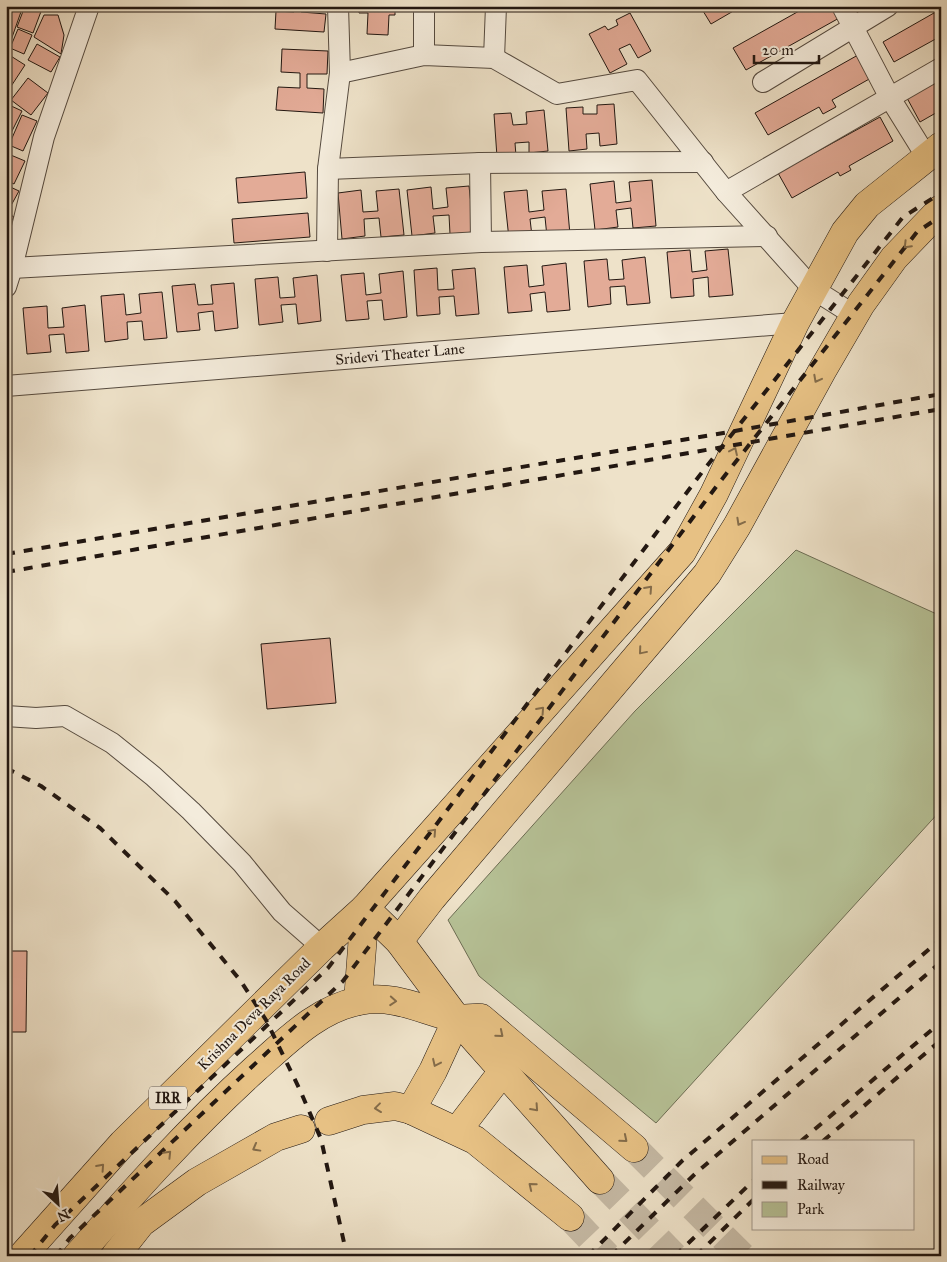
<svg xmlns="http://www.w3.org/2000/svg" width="947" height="1262" viewBox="0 0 947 1262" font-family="'IM FELL Great Primer',serif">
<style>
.green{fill:#b7c398;stroke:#6c6d54}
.building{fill:#e3ab97;stroke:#221711}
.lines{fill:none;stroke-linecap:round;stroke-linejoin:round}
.primary-tunnel{stroke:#c5b9a4;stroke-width:28;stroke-dasharray:28 14;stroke-linecap:butt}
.minor-casing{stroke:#554a3f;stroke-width:22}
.primary-casing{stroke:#221711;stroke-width:29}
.minor{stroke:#f4ecdc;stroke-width:20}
.primary{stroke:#e7c184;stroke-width:28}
.rail{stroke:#221711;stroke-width:4;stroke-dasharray:9 9;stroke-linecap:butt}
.oneway{stroke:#846c4a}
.labels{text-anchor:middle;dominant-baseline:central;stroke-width:4;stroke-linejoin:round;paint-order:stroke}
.shield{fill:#f4ecdc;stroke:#61574e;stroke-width:1}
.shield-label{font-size:14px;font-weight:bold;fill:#221711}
.street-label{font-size:15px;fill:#221711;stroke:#f4ecdc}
</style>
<rect width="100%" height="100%" fill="#eee2c9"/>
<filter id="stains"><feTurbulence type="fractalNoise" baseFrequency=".004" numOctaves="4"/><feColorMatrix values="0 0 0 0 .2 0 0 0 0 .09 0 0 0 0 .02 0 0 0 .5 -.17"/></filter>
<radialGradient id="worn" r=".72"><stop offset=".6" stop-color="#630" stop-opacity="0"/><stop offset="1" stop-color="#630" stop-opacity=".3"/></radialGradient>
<path class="green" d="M796,550L941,616V810L656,1123L479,976L448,920L635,711Z"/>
<g class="building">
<path d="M7,6H23L9,46L6,45Z"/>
<path d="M25,6H43L33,33L17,27Z"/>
<path d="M295,6H302L301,12L326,14L324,32L275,29L276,11L294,12Z"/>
<path d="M359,6H395V15H389L388,35L367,34L368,13H359Z"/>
<path d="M700,6H742L711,24Z"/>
<path d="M808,6H835L841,17L746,70L733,48Z"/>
<path d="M941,9V36L894,62L883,42Z"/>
<path d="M630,13L651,51L638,58L630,44L619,49L627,64L610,73L589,34L605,26L608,30L618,25L616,20Z"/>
<path d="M44,15H58L64,35L61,54L34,37Z"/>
<path d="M18,29L32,35L24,54L10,48Z"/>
<path d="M37,44L60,57L51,72L28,60Z"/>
<path d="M282,49L328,51L327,74H307V88L324,89L323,113L276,110L278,87L300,88V73L281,72Z"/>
<path d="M6,53L25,65L6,94Z"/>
<path d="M858,55L871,78L832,100L836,107L823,114L819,107L768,135L755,113Z"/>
<path d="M28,78L48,93L31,115L11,100Z"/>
<path d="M941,79V110L920,122L907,98Z"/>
<path d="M7,104L22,111L6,143V105Z"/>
<path d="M614,104L617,144L600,146L599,133L586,134L587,149L569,151L566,108L583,107V114H597V105Z"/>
<path d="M544,110L548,151L529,153V142L515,143L516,156L497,157L494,114L511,113L513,125L527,124L526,112Z"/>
<path d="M22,115L37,121L23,151L9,145Z"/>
<path d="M880,117L893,141L849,166L851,170L840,176L838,172L792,198L778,173Z"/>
<path d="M6,153L25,161L14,184L6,180Z"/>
<path d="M305,172L307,198L238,203L236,178Z"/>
<path d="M652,180L656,226L633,228L631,208L616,210L618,227L595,230L590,184L614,181L616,203L631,201L629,182Z"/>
<path d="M6,185L19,191L8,211L6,210Z"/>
<path d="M469,186L474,232L450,234L449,215L433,216L435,233L412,236L407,190L431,187L433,209L448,207L446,188Z"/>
<path d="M399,189L404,235L381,237L379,218L364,219L365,236L342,239L338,193L361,190L363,212L378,211L376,191Z"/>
<path d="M566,189L570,235L547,237L545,217L530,219L532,236L509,239L504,192L527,190L529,212L544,210L542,191Z"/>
<path d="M6,212L14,217L6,231Z"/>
<path d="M308,213L310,237L234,243L232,219Z"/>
<path d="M728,249L733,295L709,297L708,277L693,279L694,296L671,298L667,252L690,250L692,272L707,270L705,251Z"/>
<path d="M645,257L650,303L627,305L625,286L610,287L611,304L588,307L584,261L607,259L609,280L624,279L622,260Z"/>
<path d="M566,263L570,310L547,312L545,292L530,294L532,311L508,313L504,267L527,265L529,287L544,285L542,266Z"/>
<path d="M437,268L438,290L454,289L452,270L475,268L479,314L456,316L454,296L439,297L440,314L417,316L414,270Z"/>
<path d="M403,271L407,317L384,320L382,300L367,301L369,319L346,321L341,275L364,273L366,295L381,293L379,274Z"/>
<path d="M317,275L321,321L298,324L296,304L281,305L283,322L259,325L255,279L278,277L280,298L295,297L293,278Z"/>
<path d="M234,283L238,328L215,331L213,311L198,313L200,330L177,332L172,286L195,284L198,305L213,304L211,285Z"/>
<path d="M162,292L167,338L144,340L142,321L127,322L128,339L105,342L101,296L124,294L126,315L141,313L139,294Z"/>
<path d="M85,305L89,351L66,353L64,334L49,335L51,352L27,354L23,308L47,306L48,328L64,327L62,308Z"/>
<path d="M330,638L336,703L267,709L261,644Z"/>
<path d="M6,951H27L26,1032H6Z"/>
</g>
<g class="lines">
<g class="primary-tunnel">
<path d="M634,1148L742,1256"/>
<path d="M600,1180L674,1256"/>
<path d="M570,1217L607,1256"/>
</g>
<g class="minor-casing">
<g id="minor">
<path d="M842,6L890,98L926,156"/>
<path d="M424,55V6"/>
<path d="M494,58L496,6"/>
<path d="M340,73L424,55L494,58L557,94L637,80L726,192L813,289L854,315"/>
<path d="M763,82L888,6"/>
<path d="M480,163L481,242"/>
<path d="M328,169L480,163L703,162"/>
<path d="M726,192L941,68"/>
<path d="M327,251L328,169L340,73L338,6"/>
<path d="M12,268L481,242L767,236"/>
<path d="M6,287L12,268L44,137L89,6"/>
<path d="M6,386L795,323"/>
<path d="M6,716L36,718L65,716L112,743L153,776L191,811L242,863L282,912L322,947"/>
</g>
</g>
<g class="primary-casing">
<g id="primary">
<path d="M365,908L399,941L457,1019L600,1180"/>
<path d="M399,941L432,898L707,574L737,526L822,371L861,304L894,258L941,209"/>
<path d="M358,1001L365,908"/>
<path d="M411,1110L433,1071L457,1019"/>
<path d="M329,1121L363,1110L395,1106L411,1110L475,1140L570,1217"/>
<path d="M457,1131L503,1071"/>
<path d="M22,1256L123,1143L322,947L365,908L682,552L714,494L795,323L845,232L867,205L941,146"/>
<path d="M77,1256C134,1191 191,1127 255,1069C286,1042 317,1009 359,1001C395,994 421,1010 455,1018C463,1020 473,1017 481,1018L634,1148"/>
<path d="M115,1256L141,1223L197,1182L276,1137L301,1129"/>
</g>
</g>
<use href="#minor" class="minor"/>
<use href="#primary" class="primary"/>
<g class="rail">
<path d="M6,554L729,432L941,394"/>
<path d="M6,572L941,409"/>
<path d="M6,768L41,786L100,828L175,901L240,980L266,1020L300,1090L321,1139L347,1256"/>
<path d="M801,1141L941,1022"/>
<path d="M823,1141L941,1040"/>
<path d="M30,1256L55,1225L328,968L703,471L903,217L941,193"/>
<path d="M56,1256L70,1238L343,981L719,483L917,232L941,216"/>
<path d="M588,1256L682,1161L941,939"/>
<path d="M611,1256L696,1173L941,962"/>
<path d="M675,1256L753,1181"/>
<path d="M696,1256L753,1200"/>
</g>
</g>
<defs><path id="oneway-chevron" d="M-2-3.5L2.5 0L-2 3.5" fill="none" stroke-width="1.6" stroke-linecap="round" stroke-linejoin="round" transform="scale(1.25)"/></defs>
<g class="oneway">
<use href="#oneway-chevron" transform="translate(907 245) rotate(134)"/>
<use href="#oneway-chevron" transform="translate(817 379) rotate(118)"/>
<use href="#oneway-chevron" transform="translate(734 451) rotate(-65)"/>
<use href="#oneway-chevron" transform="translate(740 522) rotate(119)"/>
<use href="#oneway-chevron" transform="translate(649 589) rotate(-48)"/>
<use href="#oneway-chevron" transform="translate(642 651) rotate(130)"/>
<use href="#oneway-chevron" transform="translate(541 710) rotate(-48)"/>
<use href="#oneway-chevron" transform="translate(433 832) rotate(-48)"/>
<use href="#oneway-chevron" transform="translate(393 1001) rotate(4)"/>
<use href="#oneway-chevron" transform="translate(500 1034) rotate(40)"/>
<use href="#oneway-chevron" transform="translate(436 1063) rotate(115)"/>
<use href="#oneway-chevron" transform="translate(378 1108) rotate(173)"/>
<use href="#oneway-chevron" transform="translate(535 1108) rotate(48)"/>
<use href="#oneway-chevron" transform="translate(624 1139) rotate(40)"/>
<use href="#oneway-chevron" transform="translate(256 1148) rotate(151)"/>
<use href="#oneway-chevron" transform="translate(168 1154) rotate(-46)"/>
<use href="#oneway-chevron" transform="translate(101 1167) rotate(-48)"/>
<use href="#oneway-chevron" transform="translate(532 1186) rotate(-141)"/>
</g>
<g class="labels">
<rect class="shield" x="149" y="1086.5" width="38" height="23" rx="4"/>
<g class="shield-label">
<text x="168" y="1098">IRR</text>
</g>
<g class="street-label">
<text transform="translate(400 354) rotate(-5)">Sridevi Theater Lane</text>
<text transform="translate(254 1014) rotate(-45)">Krishna Deva Raya Road</text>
</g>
</g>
<rect width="947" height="1262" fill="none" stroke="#eee2c9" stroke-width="25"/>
<rect x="8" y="8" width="932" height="1247" fill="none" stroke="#221711" stroke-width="2.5"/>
<rect x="12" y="12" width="922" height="1237" fill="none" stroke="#221711"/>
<rect x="752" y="1140" width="162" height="90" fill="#f4ecdc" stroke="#a0978b"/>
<rect x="762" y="1156" width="25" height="8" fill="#e7c184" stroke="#a0978b"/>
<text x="797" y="1164" font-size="15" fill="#221711">Road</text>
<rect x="762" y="1181" width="25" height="8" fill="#221711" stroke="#a0978b"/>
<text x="797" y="1190" font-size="15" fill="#221711">Railway</text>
<rect x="762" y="1202" width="25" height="15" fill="#b7c398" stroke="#a0978b"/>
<text x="797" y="1214" font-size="15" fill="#221711">Park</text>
<g transform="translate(58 1204) rotate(154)" stroke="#f4ecdc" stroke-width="4" paint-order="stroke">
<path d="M0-4L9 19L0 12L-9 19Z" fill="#221711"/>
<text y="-8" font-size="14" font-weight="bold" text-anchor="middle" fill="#221711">N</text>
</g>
<path d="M754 55v8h65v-8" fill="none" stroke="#221711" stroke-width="2.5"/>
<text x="762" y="55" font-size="15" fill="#221711" stroke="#f4ecdc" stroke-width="4" paint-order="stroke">20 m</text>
<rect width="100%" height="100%" filter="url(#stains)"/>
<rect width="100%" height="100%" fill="url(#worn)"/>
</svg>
